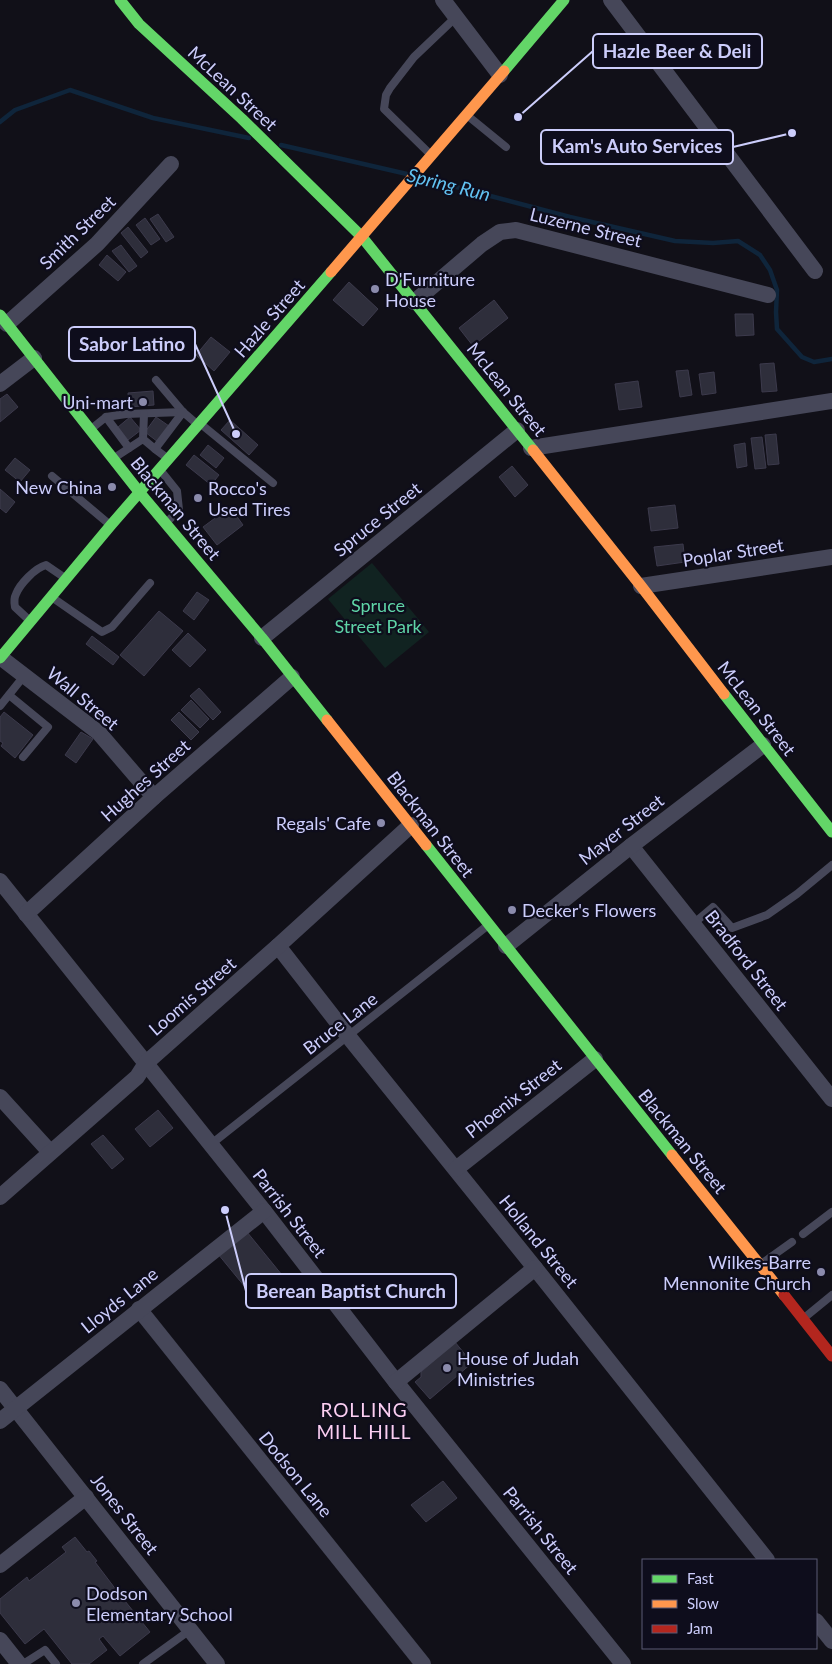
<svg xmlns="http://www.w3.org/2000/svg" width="832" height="1664" viewBox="0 0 832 1664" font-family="Lato,sans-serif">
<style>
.green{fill:#112321}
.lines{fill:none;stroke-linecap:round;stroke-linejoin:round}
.stream{stroke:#0f253b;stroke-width:4.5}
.building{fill:#2e2e3b;stroke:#3c3a4c}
.lane{stroke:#464759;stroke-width:8}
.street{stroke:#464759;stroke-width:16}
.fast{stroke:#63d668;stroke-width:11}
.slow{stroke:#ff974d;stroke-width:11}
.jam{stroke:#b3261e;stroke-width:11}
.poi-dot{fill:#8b8bac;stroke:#0e0d1c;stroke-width:2}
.labels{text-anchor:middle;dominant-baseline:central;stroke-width:4.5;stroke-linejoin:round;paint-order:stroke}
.street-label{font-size:18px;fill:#cccdfb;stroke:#0e0d1c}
.poi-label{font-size:18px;fill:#cccdfb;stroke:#0e0d1c;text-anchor:start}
.park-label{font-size:18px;fill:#5fd4a7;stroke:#0e0d1c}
.water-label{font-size:19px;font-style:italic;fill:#62c3f3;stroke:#0e0d1c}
.neighbourhood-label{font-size:19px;letter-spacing:1px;fill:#fbcef1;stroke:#0e0d1c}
.leader{fill:none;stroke:#cccdfb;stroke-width:2}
.callout-dot{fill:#cccdfb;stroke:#0e0d1c;stroke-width:2}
.callout{fill:#0e0d1c;stroke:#cccdfb;stroke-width:2}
.callout-label{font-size:19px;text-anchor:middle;font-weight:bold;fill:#cccdfb}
</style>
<rect width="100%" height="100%" fill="#111018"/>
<path class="green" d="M372,563L429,632L385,668L328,599Z"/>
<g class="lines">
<g class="stream">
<path d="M0,122L15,110L70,90L153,118L249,138"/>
<path d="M281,145L407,174"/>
<path d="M422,178L570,217L675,241L713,243L738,241L760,255L770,270L777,290L776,312L777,329L802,357L814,362L832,359"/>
</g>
</g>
<g class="building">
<path d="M158,214L174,237L166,242L150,219Z"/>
<path d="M145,218L160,239L151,245L136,225Z"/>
<path d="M128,227L148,252L141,258L121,233Z"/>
<path d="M121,245L137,266L129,272L112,251Z"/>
<path d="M107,255L126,272L118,281L99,265Z"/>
<path d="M349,282L378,309L363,326L333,300Z"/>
<path d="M494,300L508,318L473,346L459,328Z"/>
<path d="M735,314H753L754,335L736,336Z"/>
<path d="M211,337L230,352L214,371L196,355Z"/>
<path d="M774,363L777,391L762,392L760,364Z"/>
<path d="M688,370L692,395L680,397L676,371Z"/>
<path d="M714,372L716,393L702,395L699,374Z"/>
<path d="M638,381L642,407L619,410L615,384Z"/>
<path d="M153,391L154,405L129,407L128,393Z"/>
<path d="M7,394L18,407L0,422V399Z"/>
<path d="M130,417L141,430L128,440L118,427Z"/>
<path d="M156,417L169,426L158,442L145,432Z"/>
<path d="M230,420L258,445L249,455L221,430Z"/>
<path d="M776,434L779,464L768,465L765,435Z"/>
<path d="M762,437L766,468L755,469L751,438Z"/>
<path d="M745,443L747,466L737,468L734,445Z"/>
<path d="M208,445L224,458L216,468L200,455Z"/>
<path d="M194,455L219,475L211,485L186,465Z"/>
<path d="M15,458L30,470L20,482L5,470Z"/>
<path d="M512,466L528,485L515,497L499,477Z"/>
<path d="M0,489L15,502L6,513L0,508Z"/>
<path d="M675,505L678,528L651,531L648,508Z"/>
<path d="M230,507L243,525L217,545L203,527Z"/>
<path d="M683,544L685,562L657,566L654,547Z"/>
<path d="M197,592L209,600L194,620L183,611Z"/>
<path d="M159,611L183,631L144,676L120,655Z"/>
<path d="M188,633L206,650L190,667L172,650Z"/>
<path d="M92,636L119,657L113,665L86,644Z"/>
<path d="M199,688L221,712L213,720L190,696Z"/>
<path d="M191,700L209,719L200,728L181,710Z"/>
<path d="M4,712L33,735L15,758L1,746L3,743L0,741V717Z"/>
<path d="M179,712L199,732L191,740L171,720Z"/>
<path d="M81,732L93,739L76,763L65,755Z"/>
<path d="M158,1110L173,1128L150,1147L135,1129Z"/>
<path d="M103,1135L124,1159L112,1169L91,1144Z"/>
<path d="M247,1232L282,1275L254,1298L218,1254Z"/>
<path d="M455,1342L472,1363L430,1399L415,1382L421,1377V1372Z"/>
<path d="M443,1481L457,1498L426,1522L411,1505Z"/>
<path d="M75,1537L87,1552L89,1551L97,1561L95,1562L117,1591L119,1589L127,1599L125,1601L150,1632L120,1656L103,1636L99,1639L107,1650L89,1664H72L44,1629L25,1644L0,1613V1599L27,1577L29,1581L66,1552L62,1547Z"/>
</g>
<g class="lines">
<g class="lane">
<path d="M468,116L506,147"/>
<path d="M430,154L384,109L386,95L390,88L414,57L456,17"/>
<path d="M156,380L183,412"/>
<path d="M106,417L126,414L183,412"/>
<path d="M202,425L273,483"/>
<path d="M91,429L106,417L129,448"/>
<path d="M143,439L144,414"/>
<path d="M114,458L143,439L155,449"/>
<path d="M167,458L155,449L183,412L197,424"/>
<path d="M161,471L177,491L179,510L167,522"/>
<path d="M52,476L109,524"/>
<path d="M53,598L102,632L112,627L150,583"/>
<path d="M29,620L15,607C14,602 14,598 16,594C20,584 35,568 46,565L65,578"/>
<path d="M9,695L48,727L23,757"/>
<path d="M0,706L24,676"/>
<path d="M693,924L713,907L732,928L767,915L797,894L832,865"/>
<path d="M210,1145L487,926"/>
<path d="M803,1234L832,1212"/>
<path d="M761,1264L792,1242"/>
<path d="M804,1318L832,1295"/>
<path d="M23,1664L45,1650L56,1664"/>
<path d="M143,1664L190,1630"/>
</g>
<g class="street">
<path d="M443,0L500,75"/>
<path d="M611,0L815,271"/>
<path d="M414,302L482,244L500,232L516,230L768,295"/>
<path d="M7,324L97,244L171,164"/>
<path d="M0,384L34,358"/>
<path d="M531,448L832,401"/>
<path d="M641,586L832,557"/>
<path d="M262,638L517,430"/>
<path d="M0,657L99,733L154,797"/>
<path d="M631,846L832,1099"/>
<path d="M0,881L264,1211L396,1382L623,1664"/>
<path d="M26,914L154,797L292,677"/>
<path d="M278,946L348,1036L535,1268L767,1560"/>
<path d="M506,946L631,846L763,745"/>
<path d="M0,1097L50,1152"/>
<path d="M456,1169L595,1059"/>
<path d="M0,1197L137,1077L146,1063L278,946L411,825"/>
<path d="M139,1309L423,1664"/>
<path d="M396,1382L535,1268"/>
<path d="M0,1389L217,1664"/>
<path d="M0,1421L264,1211"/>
<path d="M0,1565L86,1497"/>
<path d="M816,1621L832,1641"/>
<path d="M0,1640L19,1664"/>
</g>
<g class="fast">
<path d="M120,0L139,24L242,119L362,237L533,450"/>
<path d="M504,71L564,0"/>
<path d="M0,315L140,493L262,638L327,720"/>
<path d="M0,658L111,525L331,272"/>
<path d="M724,694L832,832"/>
<path d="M426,845L672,1155"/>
</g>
<g class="slow">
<path d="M331,272L504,71"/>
<path d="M533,450L641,586L724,694"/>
<path d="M327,720L426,845"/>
<path d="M672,1155L784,1295"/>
</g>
<path class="jam" d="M784,1295L832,1356"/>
</g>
<g class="poi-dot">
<circle cx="375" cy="289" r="5"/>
<circle cx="143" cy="402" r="5"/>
<circle cx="112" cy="487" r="5"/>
<circle cx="198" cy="498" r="5"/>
<circle cx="381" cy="823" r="5"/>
<circle cx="512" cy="910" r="5"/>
<circle cx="821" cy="1272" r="5"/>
<circle cx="447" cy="1368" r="5"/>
<circle cx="76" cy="1603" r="5"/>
</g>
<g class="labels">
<g class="street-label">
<text transform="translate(233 88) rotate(43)">McLean Street</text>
<text transform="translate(586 227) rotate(14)">Luzerne Street</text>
<text transform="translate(77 232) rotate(-44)">Smith Street</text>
<text transform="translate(269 318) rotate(-49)">Hazle Street</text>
<text transform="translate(507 389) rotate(51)">McLean Street</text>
<text transform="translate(176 508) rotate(50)">Blackman Street</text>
<text transform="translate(377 519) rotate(-39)">Spruce Street</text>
<text transform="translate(733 552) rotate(-9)">Poplar Street</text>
<text transform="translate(83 698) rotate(40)">Wall Street</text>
<text transform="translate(757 708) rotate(52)">McLean Street</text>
<text transform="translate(145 780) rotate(-42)">Hughes Street</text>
<text transform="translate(431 824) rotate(52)">Blackman Street</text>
<text transform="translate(621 829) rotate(-38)">Mayer Street</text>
<text transform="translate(747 960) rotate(52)">Bradford Street</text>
<text transform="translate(192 996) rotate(-41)">Loomis Street</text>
<text transform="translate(340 1023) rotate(-38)">Bruce Lane</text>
<text transform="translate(513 1098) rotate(-38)">Phoenix Street</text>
<text transform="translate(683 1141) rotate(51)">Blackman Street</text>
<text transform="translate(290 1213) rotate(52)">Parrish Street</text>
<text transform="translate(539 1241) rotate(51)">Holland Street</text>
<text transform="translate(119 1300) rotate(-39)">Lloyds Lane</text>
<text transform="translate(296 1474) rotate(51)">Dodson Lane</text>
<text transform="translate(125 1514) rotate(52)">Jones Street</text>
<text transform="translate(541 1530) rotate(51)">Parrish Street</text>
</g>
<g class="poi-label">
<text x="385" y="279">D'Furniture<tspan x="385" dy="21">House</tspan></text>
<text x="133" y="402" text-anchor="end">Uni-mart</text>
<text x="102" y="487" text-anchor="end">New China</text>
<text x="208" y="488">Rocco's<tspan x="208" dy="21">Used Tires</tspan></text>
<text x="371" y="823" text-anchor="end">Regals' Cafe</text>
<text x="522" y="910">Decker's Flowers</text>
<text x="811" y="1262" text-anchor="end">Wilkes-Barre<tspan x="811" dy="21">Mennonite Church</tspan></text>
<text x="457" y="1358">House of Judah<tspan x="457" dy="21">Ministries</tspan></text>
<text x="86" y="1593">Dodson<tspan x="86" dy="21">Elementary School</tspan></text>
</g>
<g class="park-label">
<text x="378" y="605">Spruce<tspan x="378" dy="21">Street Park</tspan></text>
</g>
<g class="water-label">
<text transform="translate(449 184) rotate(14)">Spring Run</text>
</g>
<g class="neighbourhood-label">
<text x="364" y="1409">ROLLING<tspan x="364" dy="22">MILL HILL</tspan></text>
</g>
</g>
<path class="leader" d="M518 117L593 51M792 133L733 147M236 434L195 344M225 1210L246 1291"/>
<g class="callout-dot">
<circle cx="518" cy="117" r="5"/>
<circle cx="792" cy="133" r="5"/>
<circle cx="236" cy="434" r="5"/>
<circle cx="225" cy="1210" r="5"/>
</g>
<g class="callout">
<rect x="593" y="34" width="169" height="34" rx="5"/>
<rect x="541" y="130" width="192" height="34" rx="5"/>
<rect x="69" y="327" width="126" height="34" rx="5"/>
<rect x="246" y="1274" width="210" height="34" rx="5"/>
</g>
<g class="callout-label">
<text x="677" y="58">Hazle Beer &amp; Deli</text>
<text x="637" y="153">Kam's Auto Services</text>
<text x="132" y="351">Sabor Latino</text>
<text x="351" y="1298">Berean Baptist Church</text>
</g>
<rect x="642" y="1559" width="175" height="90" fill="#0e0d1c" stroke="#5a5a75"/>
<rect x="652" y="1575" width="25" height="8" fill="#63d668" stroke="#5a5a75"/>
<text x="687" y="1584" font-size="15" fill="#cccdfb">Fast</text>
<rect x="652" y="1600" width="25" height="8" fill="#ff974d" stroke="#5a5a75"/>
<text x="687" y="1609" font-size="15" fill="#cccdfb">Slow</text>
<rect x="652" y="1625" width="25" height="8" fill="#b3261e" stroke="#5a5a75"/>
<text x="687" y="1634" font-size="15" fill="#cccdfb">Jam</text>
</svg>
